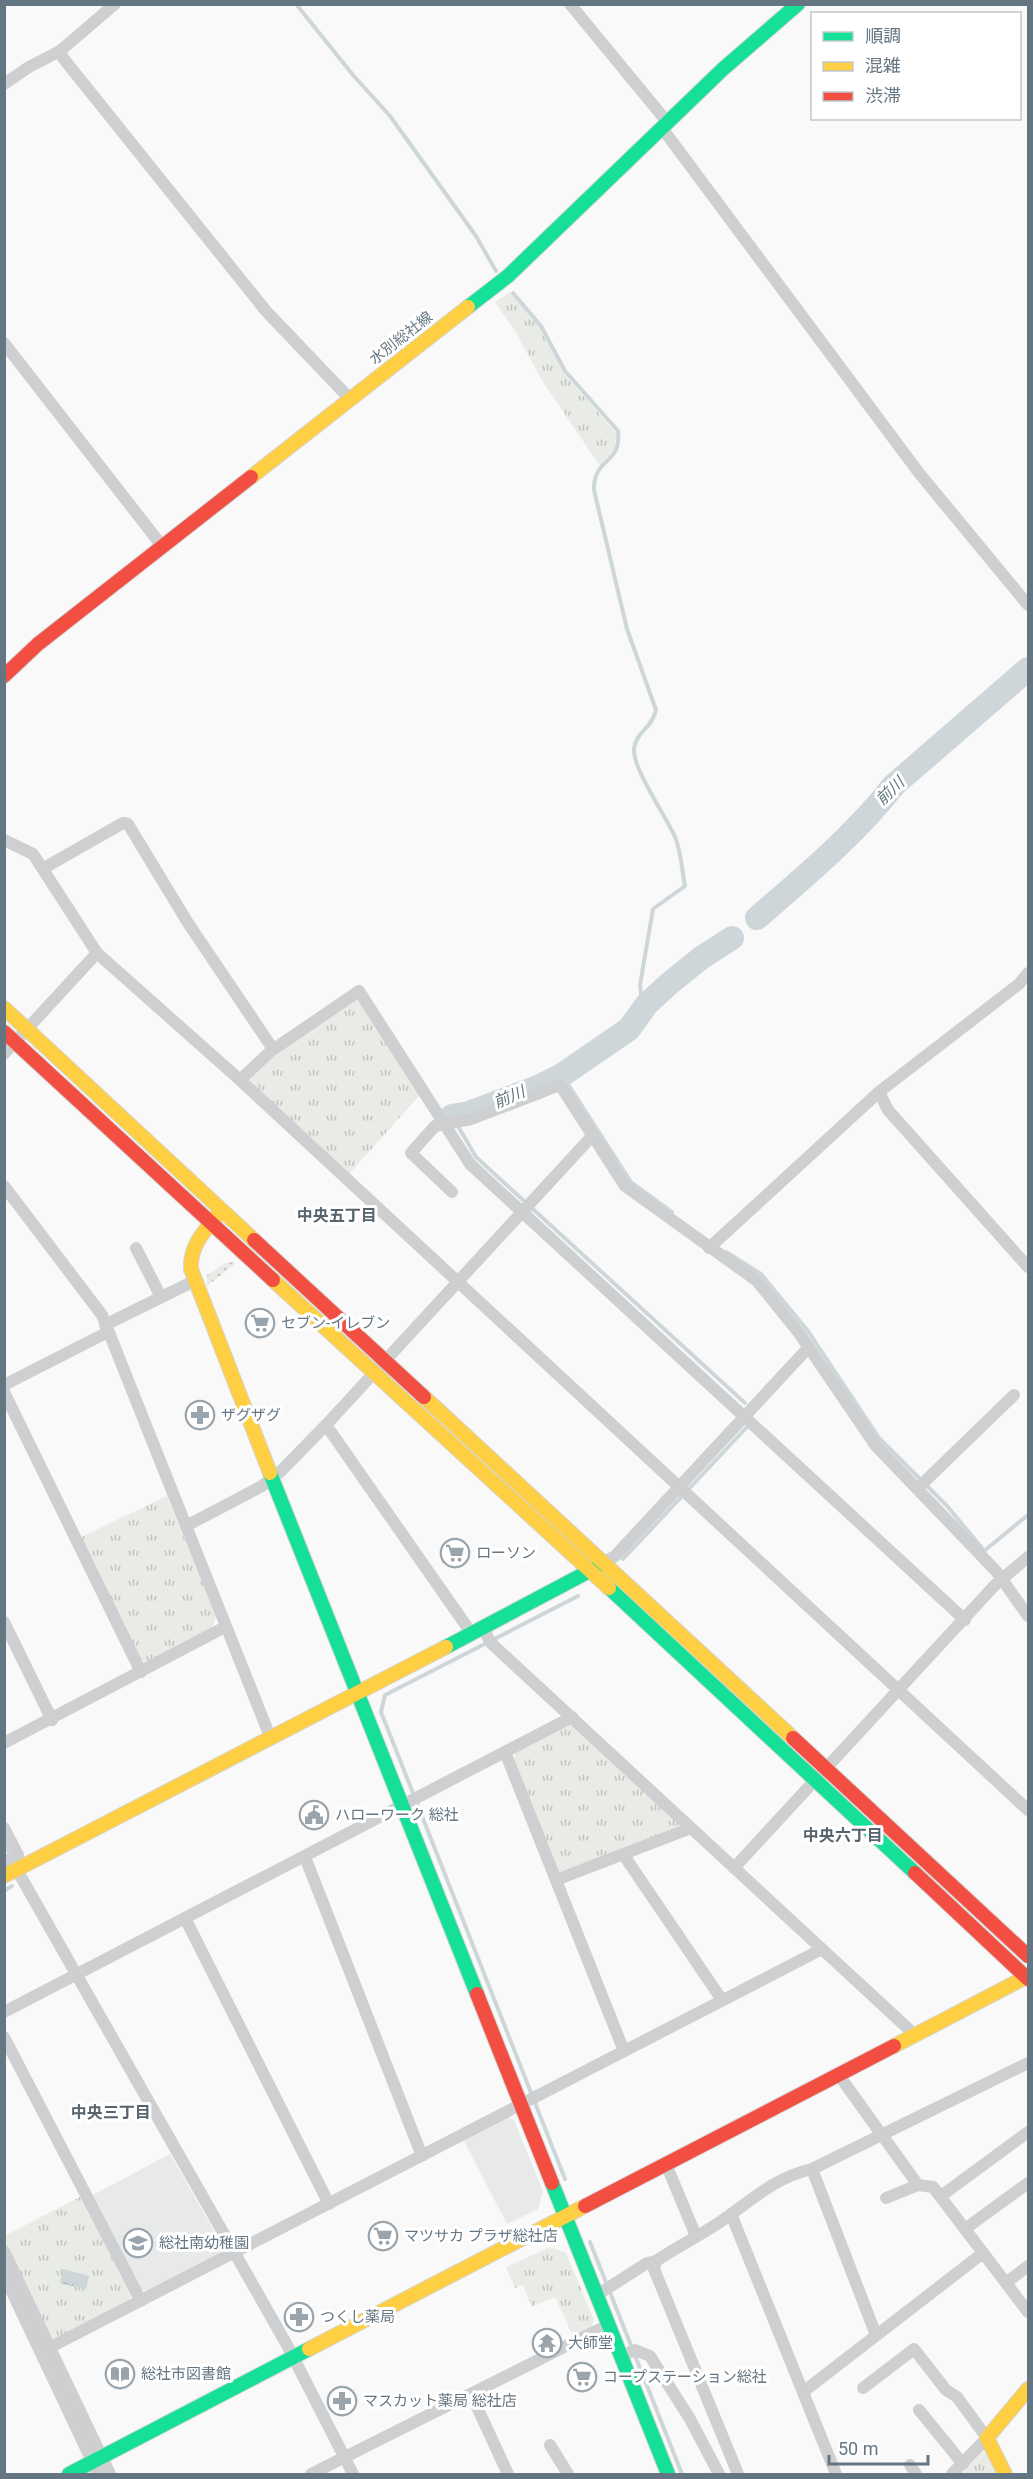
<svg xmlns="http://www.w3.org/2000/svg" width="1033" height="2479" viewBox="0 0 1033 2479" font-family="Roboto,'Noto Sans JP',sans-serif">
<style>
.built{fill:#e8e9e9}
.grass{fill:url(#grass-dots)}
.park{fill:url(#park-tufts)}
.water{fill:url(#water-ripples)}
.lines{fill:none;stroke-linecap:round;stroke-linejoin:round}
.stream{stroke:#ced6d9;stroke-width:4}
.river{stroke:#ced6d9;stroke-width:24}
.fast-casing{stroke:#d5d6d7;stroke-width:16}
.slow-casing{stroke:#d5d6d7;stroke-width:16}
.jam-casing{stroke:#d5d6d7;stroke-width:16}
.street{stroke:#cecfd0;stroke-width:12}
.fast{stroke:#16e098;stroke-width:14}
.slow{stroke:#ffcf43;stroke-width:14}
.jam{stroke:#f24e42;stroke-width:14}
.labels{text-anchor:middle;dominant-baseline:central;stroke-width:6;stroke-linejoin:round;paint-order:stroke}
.street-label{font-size:15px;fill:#657683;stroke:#fff}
.poi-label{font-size:15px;fill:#657683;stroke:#fff;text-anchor:start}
.water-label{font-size:16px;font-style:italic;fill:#60757c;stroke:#fff}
.neighbourhood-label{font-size:16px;font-weight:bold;fill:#57646e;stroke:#fff}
</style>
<defs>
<pattern id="grass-dots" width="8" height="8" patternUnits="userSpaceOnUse" patternTransform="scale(1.5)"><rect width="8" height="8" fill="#e8ebe6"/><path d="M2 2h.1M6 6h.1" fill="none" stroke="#c0c3c0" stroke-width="1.8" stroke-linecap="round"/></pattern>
<pattern id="park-tufts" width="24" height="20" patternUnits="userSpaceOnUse" patternTransform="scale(1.5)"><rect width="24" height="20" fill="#e8ebe6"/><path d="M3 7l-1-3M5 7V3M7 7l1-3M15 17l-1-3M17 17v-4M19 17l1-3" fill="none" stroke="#c0c3c0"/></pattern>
<pattern id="water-ripples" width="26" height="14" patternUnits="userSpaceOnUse" patternTransform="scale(1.5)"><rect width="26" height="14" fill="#ced6d9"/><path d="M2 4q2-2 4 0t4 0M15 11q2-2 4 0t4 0" fill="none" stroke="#abb2b5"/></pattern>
</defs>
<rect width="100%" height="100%" fill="#f9f9f9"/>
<g class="built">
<path d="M509,2117L514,2120L543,2191L538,2209L507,2224L463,2139Z"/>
<path d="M170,2154L223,2247L221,2254L149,2291L140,2290L93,2195Z"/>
</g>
<path class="grass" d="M233,1262L235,1264L207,1286V1275L225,1263Z"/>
<g class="park">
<path d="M510,292L535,320L565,375L616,433L615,448L600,466L543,382L515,331L495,302Z"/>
<path d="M352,998L360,1000L420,1095L348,1175L250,1085L251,1077L263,1065Z"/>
<path d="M167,1496L216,1617L211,1630L147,1662L142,1661L81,1537Z"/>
<path d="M567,1725L574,1726L679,1824L678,1830L565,1874L558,1872L514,1759L516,1752Z"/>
<path d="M80,2197L132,2296L129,2302L56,2340L48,2336L5,2241L4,2236Z"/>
<path d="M550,2247L566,2253L594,2320L591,2328L573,2336L555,2297L532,2307L523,2285L515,2288L506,2267Z"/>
<path d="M982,2452L989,2454L998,2474H962Z"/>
</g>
<path class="water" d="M63,2269L89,2276L86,2289L60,2283Z"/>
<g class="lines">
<g class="stream">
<path d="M296,4L353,75L390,116L476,236L496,271"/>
<path d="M513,293L541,326L565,371L618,431C622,465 593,457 594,490L627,629L656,710C653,727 635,733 634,749C633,770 666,816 675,837C681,851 682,871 685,886L653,909L640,985L643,1010"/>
<path d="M562,1075L631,1182L672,1212"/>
<path d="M452,1116L476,1157L745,1403"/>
<path d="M726,1252L761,1274L808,1331L879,1438L947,1506L982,1548"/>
<path d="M984,1551L1028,1515"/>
<path d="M623,1559L746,1428"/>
<path d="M4,1844L11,1856"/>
<path d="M4,1891L12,1886"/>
<path d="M565,2179L381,1712L385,1695L578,1596"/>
<path d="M590,2242L682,2474"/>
</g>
<g class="river">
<path d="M757,918C804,877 855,835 894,785L1028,669"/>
<path d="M452,1116L469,1113L538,1087L562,1075L629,1029L647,1004L670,983L701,958L732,938"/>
</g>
<g class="fast-casing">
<g id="fast">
<path d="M468,307L508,276L723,69L798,4"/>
<path d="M270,1473L477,1994"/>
<path d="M609,1588L915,1873"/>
<path d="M446,1647L597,1567"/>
<path d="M552,2183L668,2474"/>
<path d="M69,2474L309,2349"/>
</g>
</g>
<g class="slow-casing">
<g id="slow">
<path d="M251,477L468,307"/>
<path d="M4,1008L254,1240"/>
<path d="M218,1214C204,1232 190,1245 191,1269L270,1473"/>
<path d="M273,1280L609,1588"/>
<path d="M424,1397L793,1738"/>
<path d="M4,1876L446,1647"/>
<path d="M894,2046L1028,1976"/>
<path d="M309,2349L585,2206"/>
<path d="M1005,2474L987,2438L1028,2389"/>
</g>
</g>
<g class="jam-casing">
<g id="jam">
<path d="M4,676L38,644L251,477"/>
<path d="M4,1032L273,1280"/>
<path d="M254,1240L424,1397"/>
<path d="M793,1738L1028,1956"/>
<path d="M915,1873L1028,1979"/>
<path d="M477,1994L552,2183"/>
<path d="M585,2206L894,2046"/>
</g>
</g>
<g class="street">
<path d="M570,4L668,123"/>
<path d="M60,51L63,58L266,311L350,399"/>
<path d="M4,84L29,67L60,51L115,4"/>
<path d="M662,128L919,473L1028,605"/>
<path d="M4,343L162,546"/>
<path d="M4,840L33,854L97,953"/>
<path d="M44,868L123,823L128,824L188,923L273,1049"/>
<path d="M4,1054L97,953L240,1080L1028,1810"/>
<path d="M240,1080L271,1051L359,991L470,1164L965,1620"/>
<path d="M879,1092L888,1110L1028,1267"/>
<path d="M4,1186L102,1315L271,1739"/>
<path d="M452,1192L411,1153L435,1126L471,1119L560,1085L625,1186L757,1281L799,1333L876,1446L996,1571L1028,1616"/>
<path d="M136,1248L161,1297"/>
<path d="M709,1248L879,1092L1019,984L1028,973"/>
<path d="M105,1325L194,1281"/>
<path d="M4,1385L108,1332"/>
<path d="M4,1392L141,1672"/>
<path d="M326,1425L472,1634"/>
<path d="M918,1488L1014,1395"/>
<path d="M186,1526L262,1486L280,1472L326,1425L593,1135"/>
<path d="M603,1563L615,1556L809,1347"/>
<path d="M4,1622L52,1720"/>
<path d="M483,1628L491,1643L915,2035"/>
<path d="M4,1743L225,1627"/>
<path d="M505,1752L624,2051"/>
<path d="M4,1828L18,1855L17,1870L4,1859"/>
<path d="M623,1854L722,2000"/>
<path d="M305,1857L422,2156"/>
<path d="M734,1868L995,1585L1028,1557"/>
<path d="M17,1870L287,2345L353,2474"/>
<path d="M556,1880L691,1828"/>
<path d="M185,1918L329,2204"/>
<path d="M4,2012L572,1717"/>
<path d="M4,2037L141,2301"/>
<path d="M838,2074L918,2185L933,2187L1028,2312"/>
<path d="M666,2164L696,2236"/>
<path d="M812,2169L876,2335"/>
<path d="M941,2196L1028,2132"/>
<path d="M886,2198L918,2185"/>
<path d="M731,2214L836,2474"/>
<path d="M965,2229L1028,2183"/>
<path d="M4,2251L110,2474"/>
<path d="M4,2275L98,2474"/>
<path d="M1006,2283L1028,2266"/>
<path d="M597,2295L647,2263L656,2261"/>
<path d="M41,2352L822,1949"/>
<path d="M621,2356L635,2350L650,2356L690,2419L719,2474"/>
<path d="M863,2388L914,2349L946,2390L957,2397L987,2438L952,2474"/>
<path d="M803,2392L983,2253"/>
<path d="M471,2394L508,2474"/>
<path d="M919,2410L963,2464"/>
<path d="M550,2445L568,2474"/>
<path d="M910,2465L916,2474"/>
<path d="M311,2474L608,2325"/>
<path d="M738,2474L654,2269L656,2261C677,2247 699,2236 720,2222C751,2201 773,2178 812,2169L1028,2063"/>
</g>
<use href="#fast" class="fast"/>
<use href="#slow" class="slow"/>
<use href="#jam" class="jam"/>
</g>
<defs>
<g id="supermarket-ring" transform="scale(1.5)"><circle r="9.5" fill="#fff" stroke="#99a4ac" stroke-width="1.5"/><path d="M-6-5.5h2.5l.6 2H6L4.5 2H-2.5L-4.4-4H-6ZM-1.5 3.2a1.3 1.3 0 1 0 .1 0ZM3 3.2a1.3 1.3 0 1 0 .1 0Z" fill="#99a4ac"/></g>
<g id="pharmacy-ring" transform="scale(1.5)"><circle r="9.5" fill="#fff" stroke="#99a4ac" stroke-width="1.5"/><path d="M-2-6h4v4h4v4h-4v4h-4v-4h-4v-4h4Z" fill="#99a4ac"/></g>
<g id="civic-ring" transform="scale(1.5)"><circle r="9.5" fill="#fff" stroke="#99a4ac" stroke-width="1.5"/><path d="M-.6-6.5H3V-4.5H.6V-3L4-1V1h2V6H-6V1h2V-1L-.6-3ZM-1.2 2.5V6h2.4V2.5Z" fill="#99a4ac"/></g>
<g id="school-ring" transform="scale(1.5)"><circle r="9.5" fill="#fff" stroke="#99a4ac" stroke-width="1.5"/><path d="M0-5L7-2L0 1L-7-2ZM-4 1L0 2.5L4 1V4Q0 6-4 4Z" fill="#99a4ac"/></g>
<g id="temple-ring" transform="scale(1.5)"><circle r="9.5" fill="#fff" stroke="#99a4ac" stroke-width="1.5"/><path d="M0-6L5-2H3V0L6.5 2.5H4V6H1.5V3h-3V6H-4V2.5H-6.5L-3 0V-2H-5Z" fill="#99a4ac"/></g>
<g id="library-ring" transform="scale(1.5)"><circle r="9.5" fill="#fff" stroke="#99a4ac" stroke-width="1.5"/><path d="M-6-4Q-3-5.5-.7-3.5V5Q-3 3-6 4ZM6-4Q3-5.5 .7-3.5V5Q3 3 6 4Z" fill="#99a4ac"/></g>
</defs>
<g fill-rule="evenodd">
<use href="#supermarket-ring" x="260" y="1323"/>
<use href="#pharmacy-ring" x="200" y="1415"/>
<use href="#supermarket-ring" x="455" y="1553"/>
<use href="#civic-ring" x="314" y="1815"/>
<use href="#supermarket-ring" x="383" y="2236"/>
<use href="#school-ring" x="138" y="2243"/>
<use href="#pharmacy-ring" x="299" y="2317"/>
<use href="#temple-ring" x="547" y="2343"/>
<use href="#library-ring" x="120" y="2374"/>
<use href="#supermarket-ring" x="582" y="2377"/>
<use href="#pharmacy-ring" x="342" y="2401"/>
</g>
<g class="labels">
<g class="street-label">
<text transform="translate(401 338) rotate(-38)">水別総社線</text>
</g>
<g class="poi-label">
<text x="281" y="1323">セブン-イレブン</text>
<text x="221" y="1415">ザグザグ</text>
<text x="476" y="1553">ローソン</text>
<text x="335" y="1815">ハローワーク 総社</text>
<text x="404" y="2236">マツサカ プラザ総社店</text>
<text x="159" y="2243">総社南幼稚園</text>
<text x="320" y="2317">つくし薬局</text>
<text x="568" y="2343">大師堂</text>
<text x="141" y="2374">総社市図書館</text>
<text x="603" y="2377">コープステーション総社</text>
<text x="363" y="2401">マスカット薬局 総社店</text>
</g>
<g class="water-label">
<text transform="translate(890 791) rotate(-44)">前川</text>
<text transform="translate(509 1097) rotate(-23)">前川</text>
</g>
<g class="neighbourhood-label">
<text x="337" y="1215">中央五丁目</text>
<text x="843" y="1835">中央六丁目</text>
<text x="111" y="2112">中央三丁目</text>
</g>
</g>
<rect width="1033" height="2479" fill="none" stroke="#657683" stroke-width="12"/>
<rect x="811" y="12" width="210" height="108" fill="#ffffff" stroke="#c1c8cd" stroke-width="1.5"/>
<rect x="823" y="32" width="30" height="9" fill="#16e098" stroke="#c1c8cd" stroke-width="1.5"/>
<text x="865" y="42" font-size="18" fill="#657683">順調</text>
<rect x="823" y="62" width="30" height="9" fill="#ffcf43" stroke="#c1c8cd" stroke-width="1.5"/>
<text x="865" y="72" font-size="18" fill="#657683">混雑</text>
<rect x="823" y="92" width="30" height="9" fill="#f24e42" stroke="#c1c8cd" stroke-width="1.5"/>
<text x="865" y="102" font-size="18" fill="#657683">渋滞</text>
<path d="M829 2455v9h99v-9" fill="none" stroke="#657683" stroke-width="3"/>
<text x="838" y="2455" font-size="18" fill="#657683" stroke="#ffffff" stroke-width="4.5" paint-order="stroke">50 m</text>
</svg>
